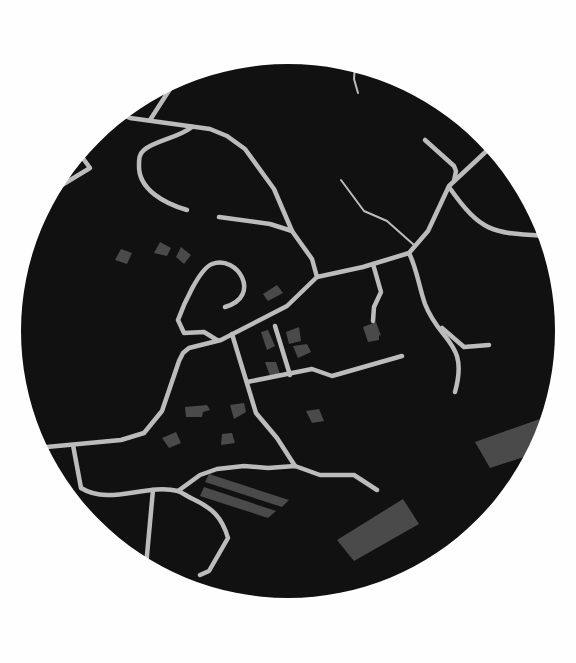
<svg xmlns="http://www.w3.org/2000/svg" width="576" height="663" viewBox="0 0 576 663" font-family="Roboto,sans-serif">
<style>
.building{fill:#4a4a4a}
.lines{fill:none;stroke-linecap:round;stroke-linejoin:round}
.service{stroke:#bcbcbc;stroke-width:2}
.minor{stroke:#bcbcbc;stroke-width:4.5}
</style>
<rect width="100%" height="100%" fill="#111"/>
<g class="building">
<path d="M160,242L171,248L167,256L154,253Z"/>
<path d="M181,247L191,255L184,264L176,257Z"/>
<path d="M121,249L132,253L127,264L115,260Z"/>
<path d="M277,285L283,293L268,301L263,294Z"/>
<path d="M376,322L381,336L379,335V340L368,342L363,327Z"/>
<path d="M299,327L301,341L289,344L286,332Z"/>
<path d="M268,330L275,346L267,350L261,332Z"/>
<path d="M307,344L311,352L298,358L293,346Z"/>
<path d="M265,362H276L280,374L270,376Z"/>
<path d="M244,403L246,412L234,419L230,405Z"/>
<path d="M207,405L210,410L203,412L202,417H186L185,407Z"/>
<path d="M319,409L324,421L312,423L306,411Z"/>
<path d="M551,415L546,439L536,453L490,468L475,442Z"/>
<path d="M176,432L181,443L169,448L162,438Z"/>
<path d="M232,433L235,443L221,445L222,434Z"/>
<path d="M209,474L289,500L282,507L205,482Z"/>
<path d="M204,487L276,511L268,518L200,496Z"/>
<path d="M403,499L419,524L354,561L337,540Z"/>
</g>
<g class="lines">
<g class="service">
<path d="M355,66L354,79L358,93"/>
<path d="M341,180L364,211L387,221L414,245"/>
</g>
<g class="minor">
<path d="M280,54L290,53"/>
<path d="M120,114L130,118L210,129L227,136L245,149L274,189L292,231L312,259L317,277"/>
<path d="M150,120L179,75"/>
<path d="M425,140L454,166L456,171L454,181"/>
<path d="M62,185L90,168L82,157L81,148L109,122"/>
<path d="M449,187C482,234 493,233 548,236"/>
<path d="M187,210C166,204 138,190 139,165C139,159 139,154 144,150C154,141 178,138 192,127"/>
<path d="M219,217L270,224L292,231"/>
<path d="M409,253C417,269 419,287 425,304C440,343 469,342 455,392"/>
<path d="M373,264L381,292L374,307L373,321"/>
<path d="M275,326L290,375"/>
<path d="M442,328L464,347L489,345"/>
<path d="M232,334L256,413L277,438L295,466"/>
<path d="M217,340L204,332L184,333L178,320C183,306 199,269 212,264C237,254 263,296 225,307"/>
<path d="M247,382L312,369L332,376L402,356"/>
<path d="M73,445L81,488C110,506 146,483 178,491C183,493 188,497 193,499C212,508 222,517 228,538L209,571L200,575"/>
<path d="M36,448L121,440L144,433L162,411L179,361L183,353L189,348L221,340L287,306L317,277L363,267L409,253L428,231L449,186L493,145"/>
<path d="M178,491L200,475L217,469L244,466L268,468L295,466L320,475H354L377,490"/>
<path d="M146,566L153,490"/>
</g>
</g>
<path d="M0 0H576V663H0ZM21 331a267 267 0 1 1 534 0a267 267 0 1 1-534 0Z" fill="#fefefe" fill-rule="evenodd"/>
</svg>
